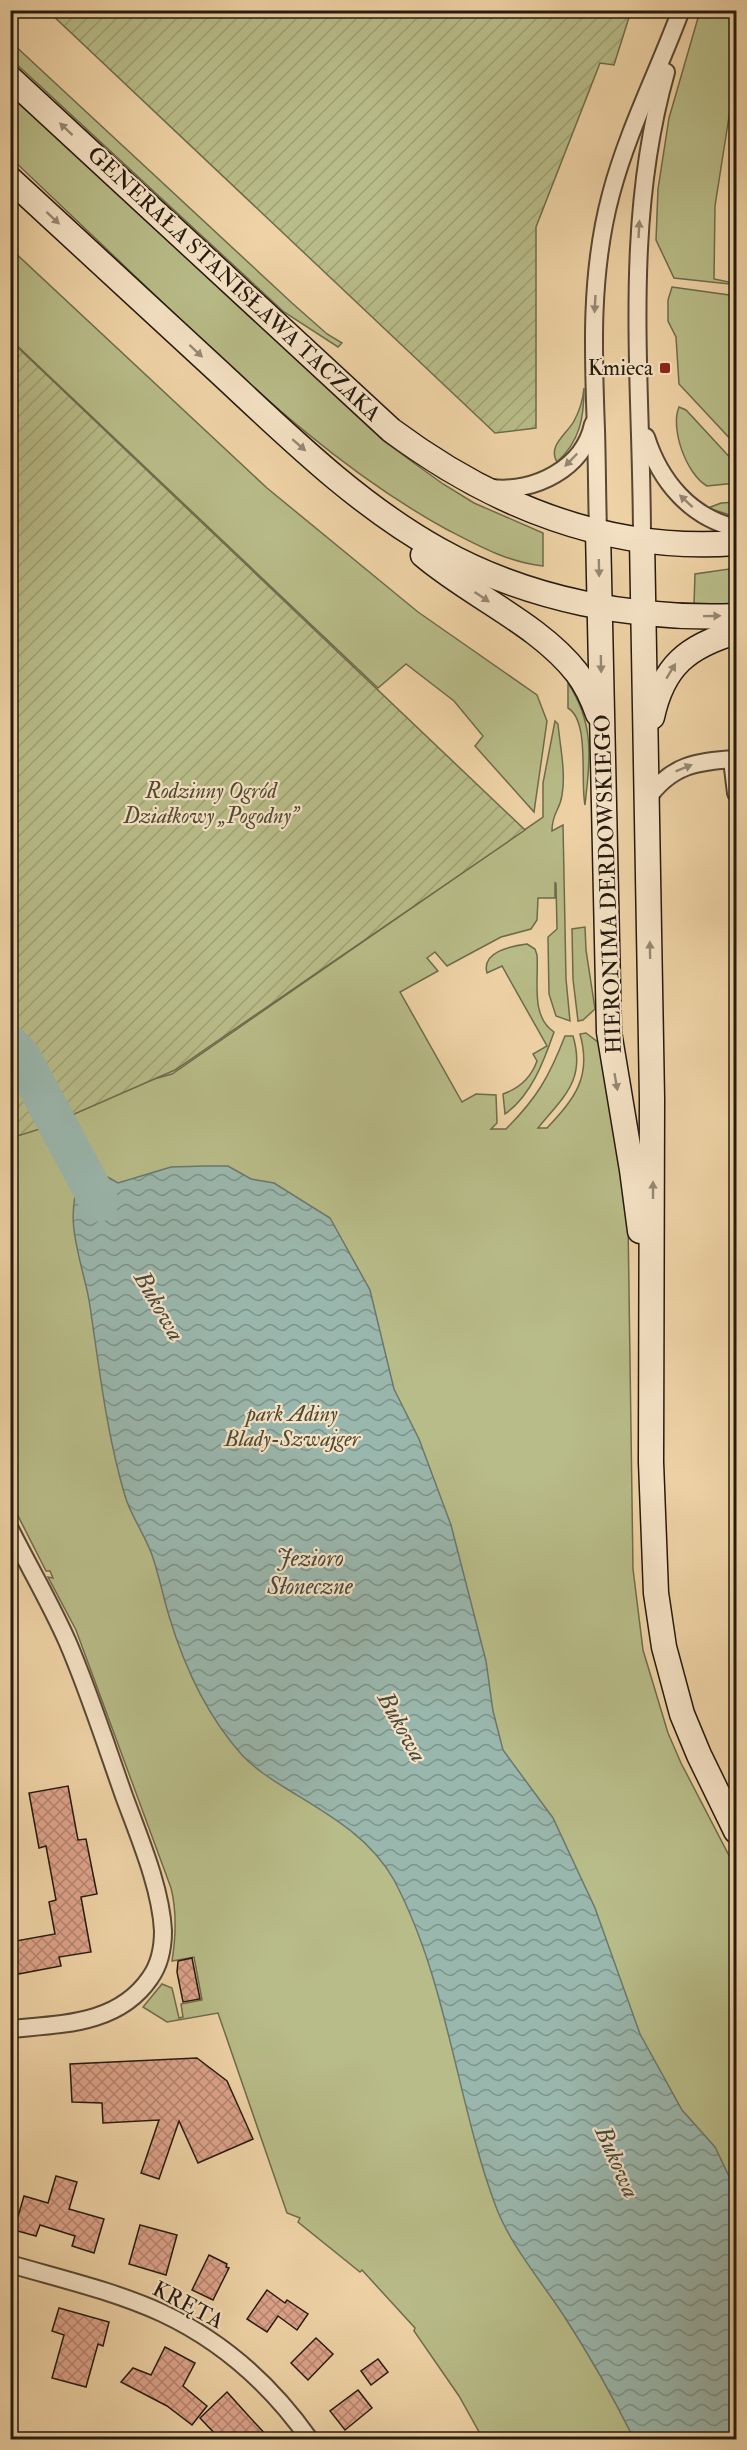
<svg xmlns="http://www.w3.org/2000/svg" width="747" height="2450" viewBox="0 0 747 2450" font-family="'IM FELL Double Pica',serif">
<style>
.green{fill:#b8bc88;stroke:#6e6b4b;stroke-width:1.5}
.garden{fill:url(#garden-furrows);stroke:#6e6b4b;stroke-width:1.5}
.water{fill:url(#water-waves);stroke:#6b786d;stroke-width:1.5}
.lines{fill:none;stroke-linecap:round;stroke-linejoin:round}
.river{stroke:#9ab7ad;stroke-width:39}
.building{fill:url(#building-cross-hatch);stroke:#251a0e;stroke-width:1.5}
.street-casing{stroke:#584834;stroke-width:20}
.secondary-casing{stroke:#251a0e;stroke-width:27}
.street{stroke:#f5e2c5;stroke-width:16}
.secondary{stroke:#f5e2c5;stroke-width:24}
.oneway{fill:#978873}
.poi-dot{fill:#8f2418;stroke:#f5e2c5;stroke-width:2}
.labels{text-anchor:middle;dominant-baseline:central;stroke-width:4.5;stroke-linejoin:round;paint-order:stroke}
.street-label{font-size:22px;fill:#251a0e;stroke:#f5e2c5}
.poi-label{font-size:22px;fill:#251a0e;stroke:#f5e2c5;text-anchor:end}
.park-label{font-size:22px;font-style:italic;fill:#514b33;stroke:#f5e2c5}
.water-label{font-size:24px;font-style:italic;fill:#48493e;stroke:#f5e2c5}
</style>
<defs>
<pattern id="garden-furrows" width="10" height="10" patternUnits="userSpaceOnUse" patternTransform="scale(1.5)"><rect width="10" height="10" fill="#b8bc88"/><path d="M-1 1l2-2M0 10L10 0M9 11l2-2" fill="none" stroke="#9ea174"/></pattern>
<pattern id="water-waves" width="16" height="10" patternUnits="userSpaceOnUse" patternTransform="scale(1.5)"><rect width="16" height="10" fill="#9ab7ad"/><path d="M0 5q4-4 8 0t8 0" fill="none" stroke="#7d948b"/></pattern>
<pattern id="building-cross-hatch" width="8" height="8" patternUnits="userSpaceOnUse" patternTransform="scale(1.5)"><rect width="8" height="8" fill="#dea38b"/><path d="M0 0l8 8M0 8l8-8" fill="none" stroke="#b48470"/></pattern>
</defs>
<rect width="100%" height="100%" fill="#efd3a6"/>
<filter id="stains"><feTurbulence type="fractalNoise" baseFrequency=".00333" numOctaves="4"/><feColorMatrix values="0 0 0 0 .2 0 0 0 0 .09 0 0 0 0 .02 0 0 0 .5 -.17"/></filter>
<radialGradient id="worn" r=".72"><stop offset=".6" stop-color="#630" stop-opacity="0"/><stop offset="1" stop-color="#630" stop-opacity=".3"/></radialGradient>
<g class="green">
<path d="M700,11H736V72L715,206L714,279L729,282V284L674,278L656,240L658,189L669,118Z"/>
<path d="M11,42L292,303L327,334L342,343L338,347L284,312L11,59Z"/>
<path d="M10,94L385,442L443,484L474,503L543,533V566C507,562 477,545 446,529C346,474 261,396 179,318C123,265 67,211 11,158Z"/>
<path d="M11,249L267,488L418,612L537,695L547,721L534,812L475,746L483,736L454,701L406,664L378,688L11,340Z"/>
<path d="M672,287L729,295L736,328V445L679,384L676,337L668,321V300Z"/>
<path d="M584,388C584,418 580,441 557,462C547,446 567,434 574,421C580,410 583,399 584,388Z"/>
<path d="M679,407L686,410L736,464V483L707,486C686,474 670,428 679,407Z"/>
<path d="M736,502V517L708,508L721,503Z"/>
<path d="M736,568V605L694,604L695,574Z"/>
<path d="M568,683C595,724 590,759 585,805C580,782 590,721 568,708Z"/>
<path d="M555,721L558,724C560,746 566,773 562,795C560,811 552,812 552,831L563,825L566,979L570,1021L556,1016L549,994L548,937L557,929L556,884L555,882V898H538L537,920L531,929L501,937L447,966L435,952L427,958L438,971L400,992L462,1102L476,1094L496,1095L497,1123L491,1129H506C537,1098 549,1077 565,1036H573C586,1080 564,1096 538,1128H547C575,1098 592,1077 580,1034L586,1033L599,1043L622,1172L628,1221L633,1569L643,1650L668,1733L681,1763L736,1869V2439H483L459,2396L414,2331L415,2328L362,2270L360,2272L298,2222L300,2218L287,2213L218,2013L167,2022L143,2007L162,1984L172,1988L179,2018L183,2017L181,2004L202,2000L194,1957L172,1961C176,1936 177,1912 171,1888L76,1630L48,1577L53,1578L50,1571H46L11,1502V1136L56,1106L172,1074L543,817V783Z"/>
<path d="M585,927L586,950L595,1009L583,1020L578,1021L573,979L572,929Z"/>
<path d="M527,944L535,949L537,955C539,980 530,1016 554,1032C544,1061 531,1096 505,1114L503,1094C520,1088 531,1078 537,1061L533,1054L547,1046L502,966L487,973C481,952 511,946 527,944Z"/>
</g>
<g class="garden">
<path d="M48,11H631L614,65L600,63L536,227V428L495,433Z"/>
<path d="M10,340L525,830L175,1070L72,1115V1119L11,1138Z"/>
</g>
<path class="water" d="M78,1154H82L90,1167L118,1183L171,1167L205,1166H228L251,1179L274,1183L330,1218L370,1290L394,1389L419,1439L451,1525L486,1661L493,1711L503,1750L553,1818L595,1908L640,2034L682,2110L715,2147L736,2191V2439H634C613,2397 590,2356 564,2316C541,2281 511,2246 496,2207C456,2100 448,1982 394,1880C370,1837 328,1814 287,1789C271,1779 255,1769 242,1755C207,1716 184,1666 169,1616C163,1596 159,1575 152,1555C145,1535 131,1516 125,1496C106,1432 99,1365 89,1300C82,1262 63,1218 80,1182L72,1158Z"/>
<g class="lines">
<path class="river" d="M10,1045L21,1056L99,1202"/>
</g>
<g class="building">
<path d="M68,1786L78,1840L86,1839L97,1894L81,1897L91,1952L59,1957L61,1966L13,1975L10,1942L55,1934L49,1902L56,1900L46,1846L39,1848L29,1793Z"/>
<path d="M192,1958L200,1999L183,2002L177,1972L178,1961Z"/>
<path d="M197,2058L227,2081L253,2139L198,2163L179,2121L159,2179L141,2173L159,2120L103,2123L102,2103L72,2102L70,2064Z"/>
<path d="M56,2176L77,2182L69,2209L104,2219L94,2253L72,2246L75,2236L40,2225L36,2236L14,2230L24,2196L48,2203Z"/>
<path d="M140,2225L177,2235L166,2275L129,2264Z"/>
<path d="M209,2255L227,2264L226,2267L229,2268L213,2300L192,2290Z"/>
<path d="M267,2290L285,2303L287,2300L308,2314L297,2330L278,2316L267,2332L247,2319Z"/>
<path d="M59,2308L109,2322L103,2346L98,2344L86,2387L52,2378L64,2335L52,2331Z"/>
<path d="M316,2338L333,2354L308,2380L291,2363Z"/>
<path d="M165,2347L195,2363L183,2386L207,2406L192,2425L167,2406L121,2382L133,2368L151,2375Z"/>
<path d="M378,2359L388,2372L371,2385L361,2371Z"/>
<path d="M358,2390L372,2408L345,2430L330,2411Z"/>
<path d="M227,2392L256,2424L270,2439H220L200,2418Z"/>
</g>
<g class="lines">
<g class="street-casing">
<g id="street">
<path d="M646,437C660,481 690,517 736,528"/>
<path d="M492,488C534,493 584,468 593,424"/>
<path d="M598,531C597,497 597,464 596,430C593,351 590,272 611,194C628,130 658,72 681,10"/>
<path d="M642,539C642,380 622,228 666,72"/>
<path d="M732,760L736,793"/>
<path d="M647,799C671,765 697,761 736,759"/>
<path d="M10,1529C29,1567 51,1604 68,1643C89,1692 106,1745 124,1796C139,1837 161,1888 163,1931C163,1949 160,1964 150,1978C118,2025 61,2024 10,2029"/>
<path d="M10,2264C61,2279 114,2291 162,2313C222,2341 272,2386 310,2440"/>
</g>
</g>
<g class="secondary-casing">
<g id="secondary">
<path d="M10,78L391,430C492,505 609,553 736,543"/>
<path d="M10,179C79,242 148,306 217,370C286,434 356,504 439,550C528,600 635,620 736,616"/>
<path d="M598,531L609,1032L632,1170L640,1231"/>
<path d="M642,539L652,1099L651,1462L656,1593L664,1647L682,1714L699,1755L736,1831"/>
<path d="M423,555C471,596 539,624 577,673C587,686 593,700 598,714"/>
<path d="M652,717C663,666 688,646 736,632"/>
</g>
</g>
<use href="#street" class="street"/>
<use href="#secondary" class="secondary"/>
</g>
<defs><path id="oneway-solid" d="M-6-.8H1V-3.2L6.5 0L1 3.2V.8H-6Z" transform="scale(1.5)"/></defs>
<g class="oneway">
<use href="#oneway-solid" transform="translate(66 129) rotate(-137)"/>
<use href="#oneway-solid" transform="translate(53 218) rotate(43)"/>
<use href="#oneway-solid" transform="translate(639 229) rotate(-87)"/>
<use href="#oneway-solid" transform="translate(595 304) rotate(93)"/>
<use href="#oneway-solid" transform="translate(196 351) rotate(43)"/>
<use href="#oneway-solid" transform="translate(299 445) rotate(41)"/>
<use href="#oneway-solid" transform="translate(571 460) rotate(134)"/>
<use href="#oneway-solid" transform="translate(686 501) rotate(-137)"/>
<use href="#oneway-solid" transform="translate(599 568) rotate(89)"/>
<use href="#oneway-solid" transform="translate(482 597) rotate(34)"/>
<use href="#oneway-solid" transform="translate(712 616) rotate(-1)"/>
<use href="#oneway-solid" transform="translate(601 664) rotate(89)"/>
<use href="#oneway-solid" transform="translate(671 671) rotate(-59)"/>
<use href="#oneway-solid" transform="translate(684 768) rotate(-22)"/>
<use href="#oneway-solid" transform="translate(650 950) rotate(-91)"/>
<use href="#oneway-solid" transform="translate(616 1082) rotate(80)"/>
<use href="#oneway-solid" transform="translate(653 1190) rotate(-90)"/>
</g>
<rect class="poi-dot" x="659" y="362" width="12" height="12" rx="3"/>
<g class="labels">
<g class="street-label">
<text transform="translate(234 284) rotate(43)">GENERAŁA STANISŁAWA TACZAKA</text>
<text transform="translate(608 884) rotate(-92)">HIERONIMA DERDOWSKIEGO</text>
<text transform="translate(188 2305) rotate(28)">KRĘTA</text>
</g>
<g class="poi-label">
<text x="653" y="368">Kmieca</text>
</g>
<g class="park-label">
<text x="211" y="791">Rodzinny Ogród<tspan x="211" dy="25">Działkowy „Pogodny”</tspan></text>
<text x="292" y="1414">park Adiny<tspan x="292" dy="25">Blady-Szwajger</tspan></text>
</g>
<g class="water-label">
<text transform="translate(159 1306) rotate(60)">Bukowa</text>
<text x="310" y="1558">Jezioro<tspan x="310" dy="28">Słoneczne</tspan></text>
<text transform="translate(402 1727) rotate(61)">Bukowa</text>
<text transform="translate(617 2162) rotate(66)">Bukowa</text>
</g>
</g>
<rect width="747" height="2450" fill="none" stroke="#efd3a6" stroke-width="36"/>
<rect x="12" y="12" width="723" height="2426" fill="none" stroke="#251a0e" stroke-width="3"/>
<rect x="18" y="18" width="711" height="2414" fill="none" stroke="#251a0e" stroke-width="1.5"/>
<rect width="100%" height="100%" filter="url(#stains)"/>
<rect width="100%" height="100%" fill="url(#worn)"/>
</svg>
